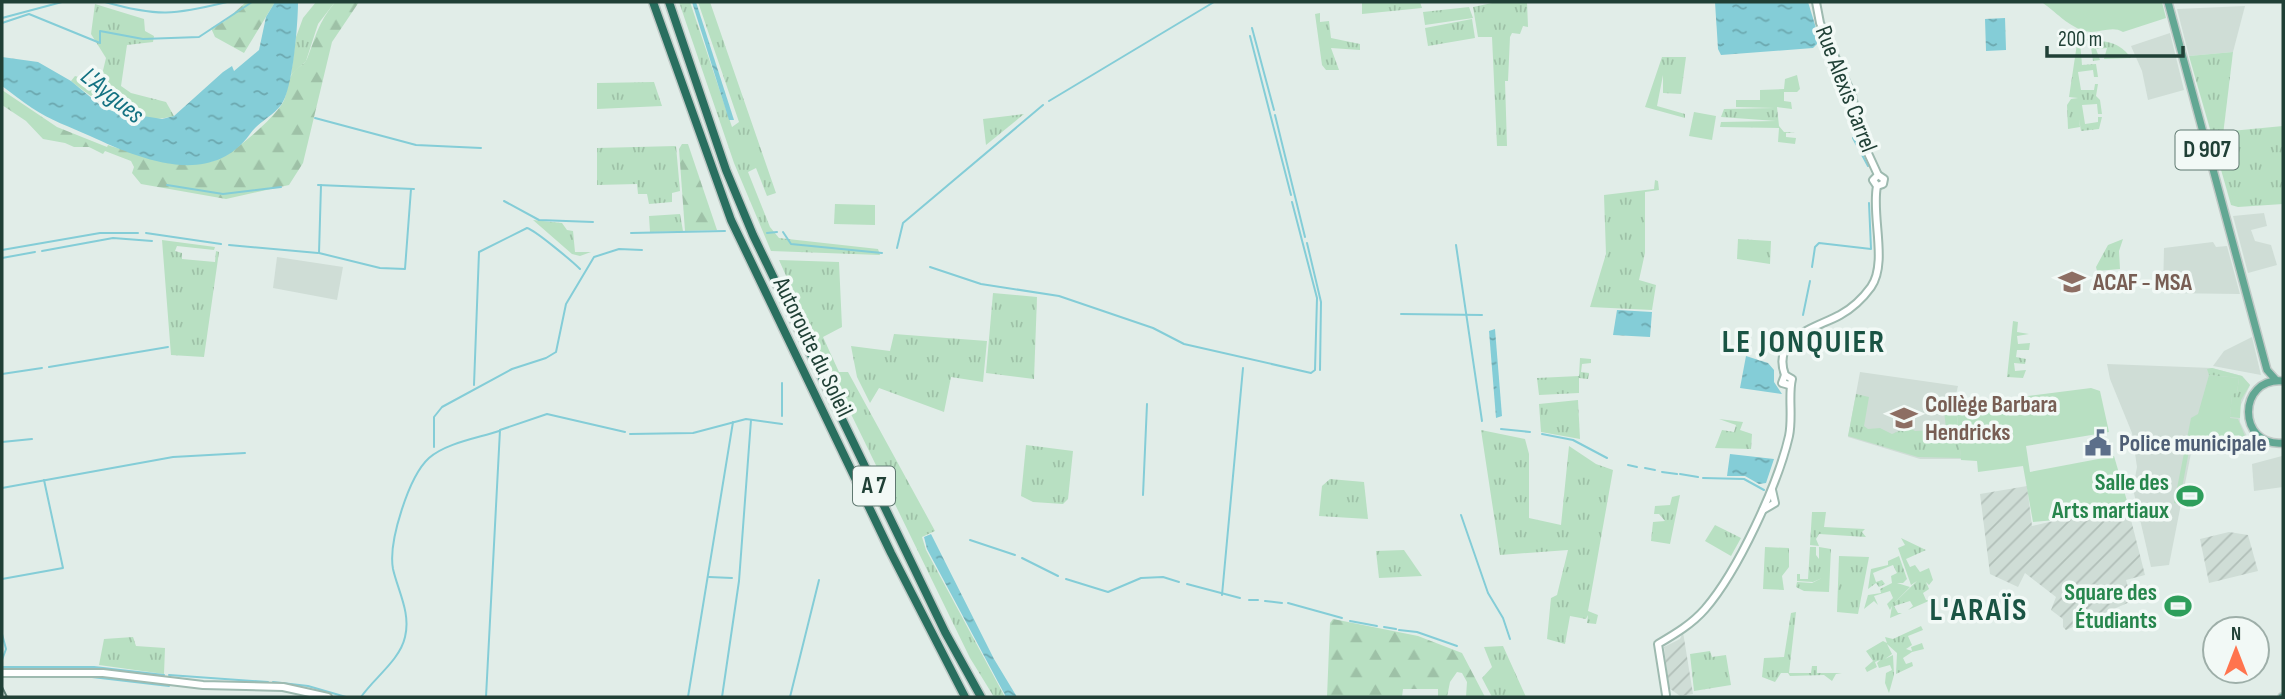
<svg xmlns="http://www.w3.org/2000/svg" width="2285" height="699" viewBox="0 0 2285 699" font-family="'Sofia Sans Condensed',sans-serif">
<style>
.built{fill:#cfddd6}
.industrial{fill:url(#industrial-furrows)}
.grass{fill:url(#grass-tufts)}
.forest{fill:url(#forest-firs)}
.garden{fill:#b8e0c2}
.water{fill:url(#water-ripples)}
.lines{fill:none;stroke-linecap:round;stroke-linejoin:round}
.stream{stroke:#84cdd7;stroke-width:2}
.secondary-casing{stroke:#9ebab0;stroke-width:10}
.primary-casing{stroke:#c1cac7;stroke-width:10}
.highway-casing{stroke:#c1cac7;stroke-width:11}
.secondary{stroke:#fff;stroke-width:6}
.primary{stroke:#62a793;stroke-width:7}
.highway{stroke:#296f5f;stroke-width:8}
.rail{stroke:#5a7b72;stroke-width:2;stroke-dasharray:14 7;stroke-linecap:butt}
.labels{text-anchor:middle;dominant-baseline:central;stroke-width:7;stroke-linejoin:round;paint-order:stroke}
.shield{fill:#f2f9f6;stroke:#5f7870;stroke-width:2}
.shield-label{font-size:23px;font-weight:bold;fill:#204036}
.street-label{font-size:24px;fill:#204036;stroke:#f2f9f6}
.education-label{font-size:24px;font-weight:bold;fill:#785e54;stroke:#f2f9f6;text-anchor:start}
.service-label{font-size:24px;font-weight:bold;fill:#4e5e75;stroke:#f2f9f6;text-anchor:start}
.leisure-label{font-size:24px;font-weight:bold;fill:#27864d;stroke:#f2f9f6;text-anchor:end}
.water-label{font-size:26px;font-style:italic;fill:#147282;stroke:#f2f9f6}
.district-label{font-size:32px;font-weight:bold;letter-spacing:2px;fill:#1a5444;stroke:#f2f9f6}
</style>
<defs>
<pattern id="industrial-furrows" width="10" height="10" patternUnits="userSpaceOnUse" patternTransform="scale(1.75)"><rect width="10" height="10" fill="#cfddd6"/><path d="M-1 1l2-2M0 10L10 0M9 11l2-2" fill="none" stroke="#b1bfb8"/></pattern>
<pattern id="grass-tufts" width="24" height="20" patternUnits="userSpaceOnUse" patternTransform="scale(1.75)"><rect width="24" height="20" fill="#b8e0c2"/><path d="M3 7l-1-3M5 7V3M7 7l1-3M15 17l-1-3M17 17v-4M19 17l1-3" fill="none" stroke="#9ec1a7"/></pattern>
<pattern id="forest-firs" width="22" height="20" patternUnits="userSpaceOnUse" patternTransform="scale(1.75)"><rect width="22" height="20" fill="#b8e0c2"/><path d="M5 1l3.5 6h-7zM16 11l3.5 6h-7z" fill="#9ec1a7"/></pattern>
<pattern id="water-ripples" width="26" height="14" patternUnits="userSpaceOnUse" patternTransform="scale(1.75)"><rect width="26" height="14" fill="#84cdd7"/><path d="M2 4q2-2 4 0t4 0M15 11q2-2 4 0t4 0" fill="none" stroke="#6ca8af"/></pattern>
</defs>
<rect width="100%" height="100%" fill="#e1ede8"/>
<g class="built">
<path d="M2245,6L2233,52L2189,56L2177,9Z"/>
<path d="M2170,33L2184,90L2148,100L2142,71L2131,46Z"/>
<path d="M2264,213L2267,226L2251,230L2255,241L2271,245L2277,265L2248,273L2233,216Z"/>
<path d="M2213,242L2216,247L2227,246L2240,294L2163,293L2164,248Z"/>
<path d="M277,257L343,267L337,300L273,288Z"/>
<path d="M2252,337L2261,375L2213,366L2224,351Z"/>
<path d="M2107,364L2212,368L2242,376L2250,385L2239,409L2240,422L2248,438L2231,443H2193L2169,565L2151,567L2133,489L2137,467L2132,433L2110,379Z"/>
<path d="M1860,372L1958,386L1955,399L1963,459H1920L1848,437Z"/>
<path d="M2282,456L2283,487L2254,491L2252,464Z"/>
</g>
<g class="industrial">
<path d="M2027,486L2032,526L2127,504L2145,575L2126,580L2132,601L2066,630L2063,627V619L2051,610L2056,597L2025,573L2018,587L1990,574L1980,494Z"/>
<path d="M2229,532L2248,535L2258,571L2209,583L2200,539Z"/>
<path d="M1683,632L1693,694L1680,696L1669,688L1664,647L1680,639Z"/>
</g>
<g class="grass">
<path d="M316,2H335L318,24L306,61L291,75L296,37L303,18Z"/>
<path d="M679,2H690L732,127L739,122L698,2H710L776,193L767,196L756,168L748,172L770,227L779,238L878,249L880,255L771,251L734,163Z"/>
<path d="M1362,2H1420L1422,8L1362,14Z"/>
<path d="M1497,2H1527L1528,27L1523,26L1520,34L1512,33L1510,37L1508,81H1505L1507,146H1497L1492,37H1478L1473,7Z"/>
<path d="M95,4L144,19L145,31L154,36L153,42L127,45L121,86L131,93L166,102L174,116C134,127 101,105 71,81L75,76L100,83L106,58L91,34Z"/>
<path d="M1469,7L1473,18L1425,25L1423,12Z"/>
<path d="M1320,13V22L1329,21L1331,38L1360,44V50L1331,48L1339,70H1326L1322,65L1315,14Z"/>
<path d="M1472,19L1475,38L1428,46L1425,28Z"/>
<path d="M2078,37C2100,43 2116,37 2131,58L2104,59L2107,48L2096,49L2100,60L2093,61L2090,40L2080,42L2082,65L2096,64L2098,77H2094L2093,70L2078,72L2081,90H2094L2095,84H2098L2096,96L2100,100L2102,114H2098L2097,104L2082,105L2085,124L2098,122V117H2102L2099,129L2081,131L2079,119L2080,127L2068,129L2067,105L2071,99L2078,98L2069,97Z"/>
<path d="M2233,52L2223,135L2220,148L2216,150L2189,56Z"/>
<path d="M1662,57H1686L1681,94L1663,93V75L1657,106L1685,114V118L1645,107Z"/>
<path d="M1797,75L1800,89L1797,92H1784V101L1791,102L1792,109L1777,107L1779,126L1784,132H1795L1786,133V137L1796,138L1795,144L1778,142L1779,128L1720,127L1721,122L1776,121L1721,117L1724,109L1775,108L1736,107V100H1760V90L1784,89L1785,79Z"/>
<path d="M654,82L662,106L597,109V83Z"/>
<path d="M1024,114L986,145L983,119Z"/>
<path d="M2283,126V204L2238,207L2231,205L2218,159L2230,147L2231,131Z"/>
<path d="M676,146L680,191L672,193V202L649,204L647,194H638L637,184L597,185V148Z"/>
<path d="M1655,180L1658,181L1659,190L1645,192V253L1639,280L1656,285L1652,310L1590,307L1606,254L1604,195L1654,189Z"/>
<path d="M680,214L683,231L650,232L649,216Z"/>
<path d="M533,220L562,223L567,230L573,231L575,252H591L580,256L572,254Z"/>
<path d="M1738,239L1771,241L1770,264L1737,259Z"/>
<path d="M2123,239L2119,251L2120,269L2097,271L2096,267L2108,245Z"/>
<path d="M162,240L215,247L214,250L177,246L175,251L182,253V259L215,262L216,251L219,252L204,357L171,355Z"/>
<path d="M779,260L839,262L842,327L823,337L839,372H848L935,531L922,537L926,550L1005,697H994L970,658L812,334Z"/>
<path d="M993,293L1037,297L1034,379L986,373Z"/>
<path d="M2013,321L2018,322L2017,332L2029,334L2017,336L2018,344L2030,343L2029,350H2017L2016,357L2026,359L2025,364L2014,363L2015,371L2026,370L2023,378L2007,377Z"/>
<path d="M894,334L987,341L983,382L951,377L944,412L879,388L870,403L857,377L851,346L890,351Z"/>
<path d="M1580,358L1591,359V363L1582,364L1581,372L1589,373L1588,379L1579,378V393L1539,395L1537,378L1579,376Z"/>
<path d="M2212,368L2242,376L2250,385L2241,400L2240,418L2230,417L2232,393H2237L2239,378L2209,375L2207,369Z"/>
<path d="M1856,394L1869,397L1864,426L1868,429L1880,428L1892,434L1908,427L1915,431L1932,430L1935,441L1947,437L1944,411L1956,408L1961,458L1918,457L1848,436Z"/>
<path d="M1578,400L1580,439L1541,432L1539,404Z"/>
<path d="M1719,419L1743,422L1740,430L1752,434L1751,449L1715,448L1722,430L1734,432L1736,425Z"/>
<path d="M1481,430L1525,439L1529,454V518L1561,525L1569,446L1596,464L1613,470L1588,611L1598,615L1596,624L1587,623L1588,615L1586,619L1570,616L1565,644L1547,639L1551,598L1557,595L1568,550L1500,555Z"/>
<path d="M1026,445L1073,451L1068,499L1063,504L1033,502L1021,496Z"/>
<path d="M1330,479L1364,482L1368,519L1319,516L1322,486Z"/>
<path d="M1680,495L1670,544L1651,541L1653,522L1665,521L1659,514H1654L1655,506L1670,505L1672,497Z"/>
<path d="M1812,512H1826L1824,527L1865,529L1862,532L1866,537L1819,534L1816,539L1819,546L1810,545Z"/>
<path d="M1715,525L1741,538L1731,556L1705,541Z"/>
<path d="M1901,538L1926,550L1906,559L1910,567L1915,565L1920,572L1929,568L1933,580L1929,585L1926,582L1929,589L1923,593L1926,600H1931L1908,610L1913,606L1910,601L1894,606L1898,613H1902L1890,618L1892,606L1890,610L1887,604L1893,598L1890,591L1874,596L1878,605L1874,601L1864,609L1868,595L1881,593L1880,589L1892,583L1891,576L1897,573L1893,565L1873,573L1876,582L1882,580L1885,584L1879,587L1876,583L1868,589L1871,569L1888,565V561L1899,556L1907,579L1903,583H1897L1910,587L1892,605L1917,581L1911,585L1898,548L1905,545Z"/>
<path d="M1765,547L1789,548V567L1782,576L1784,590L1763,589Z"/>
<path d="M1810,547H1816V555L1819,559V547L1831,549L1829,592L1804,591L1796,587L1797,582L1812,583L1822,578L1813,582L1797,581V574H1800V579H1808Z"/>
<path d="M1404,550L1422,576L1379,578L1376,551Z"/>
<path d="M1839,556L1869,557L1858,614L1837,612Z"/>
<path d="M1796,612L1789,673H1811L1812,666H1817V673H1842L1836,674L1832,681L1824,675L1790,676L1788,673H1781L1775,682L1762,677L1764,658L1784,657L1791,613Z"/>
<path d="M1921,626L1923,630L1908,636L1912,645L1906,649L1912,651L1911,647L1922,643L1924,649L1912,652L1903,658L1906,664L1912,662L1913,666L1896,674L1897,653L1887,644L1892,654L1885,659L1893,655L1894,675L1889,693L1885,683L1886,673L1892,670L1890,665L1879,668L1877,663L1880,660L1875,662L1877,667L1867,672L1865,668L1873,661L1866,651L1883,641L1887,643L1885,637L1893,639Z"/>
<path d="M133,637L136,646L165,648L164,674L99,665L104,639Z"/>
<path d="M1503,646L1526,697H1492L1482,678L1492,667L1484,647Z"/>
<path d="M1710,651L1712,657L1726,655L1731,685L1694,691L1690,654Z"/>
</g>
<g class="forest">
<path d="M246,2H275L244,53L215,37L211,28L225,21Z"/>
<path d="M335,2H359L332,42L303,163L289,185L226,199L141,184L132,173L134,167L131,161L105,151L103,154L89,147H74L65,143L43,139L26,121L2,105V90L57,127L107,147L108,145C127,152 195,167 213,161C233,154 270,122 282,104C288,95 286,83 292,74C296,68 304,65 307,59C317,34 317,25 335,2Z"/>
<path d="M682,144H688L717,230L685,231L679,149Z"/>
<path d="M1333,619L1418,636L1462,653L1485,697H1466L1467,682L1462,673L1457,672L1450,682L1447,697H1438V689H1403L1402,697H1327L1330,623Z"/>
</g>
<g class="garden">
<path d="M2162,2L2166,18L2123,32C2113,26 2102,32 2091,32C2073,31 2057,13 2043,3Z"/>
<path d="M1694,112L1716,116L1712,140L1689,136Z"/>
<path d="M835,204L875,205V225L834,224Z"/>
<path d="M2209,375L2239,378L2237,393L2232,394L2230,418L2238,419L2245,436L2234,441L2191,440L2179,504L2174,503L2191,418L2198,414Z"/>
<path d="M2091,388L2100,391L2109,432L2026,446L2030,472L2114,456L2127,501L2066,519L2033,522L2023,466L1978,472L1977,461L1961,460L1956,405Z"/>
</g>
<g class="water">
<path d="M275,2H298C298,23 293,90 281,105C273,116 257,123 250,134C210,189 140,159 90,136C70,127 50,120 32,108C21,101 12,93 2,86V57L38,62L71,81L100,105L112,111L162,119L174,116L223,72L232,66L234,71L259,50L266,17Z"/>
<path d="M692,2H696L734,120H729Z"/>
<path d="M1715,2H1808L1820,41L1813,48L1721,55L1718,49Z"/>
<path d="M2005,18L2006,50L1986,51L1985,19Z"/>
<path d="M1617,310L1652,312L1650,337L1613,335Z"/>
<path d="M1495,329L1502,416L1496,418L1489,331Z"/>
<path d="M1746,356L1768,363L1774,370V382L1782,394L1740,388Z"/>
<path d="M1730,454L1774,459L1766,483L1759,484L1745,476H1727Z"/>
<path d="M931,534L994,659L1017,697H1006L927,549L924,537Z"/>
</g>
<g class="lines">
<g class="stream">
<path d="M105,2C158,17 174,15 227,2"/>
<path d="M2,18L62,2"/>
<path d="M2,23L29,14L100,43V31L143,39L199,37L252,2"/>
<path d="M1252,28L1274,110"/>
<path d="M1250,36L1291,195"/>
<path d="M1049,101L1214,2"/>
<path d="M1275,115L1305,237"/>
<path d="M315,118L416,145L481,148"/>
<path d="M1853,138L1868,166"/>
<path d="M167,185L223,194L281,187"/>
<path d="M318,185L414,189"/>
<path d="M321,185L319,253L380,268L405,269L411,189"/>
<path d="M504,201L539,220L593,222"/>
<path d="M783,232L791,244L882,253"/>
<path d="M146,233L221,244"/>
<path d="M631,233L725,231"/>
<path d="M767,233L777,232"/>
<path d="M1307,243L1321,302L1320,370"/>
<path d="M229,245L318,253"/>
<path d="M1456,245L1482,421"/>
<path d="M897,248L903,223L1043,105"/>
<path d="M2,250L100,233H138"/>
<path d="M42,251L113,238L152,241"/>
<path d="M2,258L35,252"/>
<path d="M930,267L981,284L1059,296L1153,328L1184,344L1311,373L1315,370L1317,298L1292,202"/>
<path d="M1812,267L1815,247L1819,243L1871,249L1869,203"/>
<path d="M1401,314L1482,315"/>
<path d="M1803,315L1810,281"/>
<path d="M49,367L168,347"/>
<path d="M2,374L42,368"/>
<path d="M474,385L479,252L527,228C535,230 573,262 580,269"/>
<path d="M782,416V383"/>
<path d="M1501,429L1530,432"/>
<path d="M630,434L693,433L746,419L782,424"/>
<path d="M1542,434L1573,440L1607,458"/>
<path d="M2,442L32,439"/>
<path d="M434,447V417L442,407L512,369L546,358L556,352L566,304L594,257L619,249L642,250"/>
<path d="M1628,465L1637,467"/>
<path d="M1645,468L1655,470"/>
<path d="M1662,472L1677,474"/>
<path d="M1680,474L1698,477"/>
<path d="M1703,478L1744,479L1764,490"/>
<path d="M2,488L173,457L245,453"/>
<path d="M1143,495L1147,404"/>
<path d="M1461,515L1488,593L1503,618L1510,639"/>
<path d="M970,540L1015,555"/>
<path d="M1022,558L1058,576"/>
<path d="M709,577L732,578"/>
<path d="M2,579L63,568L44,480"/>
<path d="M1066,579L1108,592L1141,578L1163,577L1179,582"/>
<path d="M1187,584L1240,598"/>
<path d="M1222,595L1243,368"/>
<path d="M1249,600H1258"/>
<path d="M1265,601L1282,603"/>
<path d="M1288,603L1342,618"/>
<path d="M1350,621L1377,626"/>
<path d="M1384,627L1396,629"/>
<path d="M1399,630L1417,632L1457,646"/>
<path d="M2,634L6,649L2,660"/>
<path d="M2,667H94L164,675"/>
<path d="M169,675L268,682"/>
<path d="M51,676L92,677L169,686"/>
<path d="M2,677L42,676"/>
<path d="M273,682L308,686L346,697"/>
<path d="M361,697C374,678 400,660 405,637C411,613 398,591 393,569C388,542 409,476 429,458C446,443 478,438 499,431"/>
<path d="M486,697L500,430L547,414L625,432"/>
<path d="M688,697L733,422"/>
<path d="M722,697L739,581L751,420"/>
<path d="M790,697L819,580"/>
</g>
<g class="secondary-casing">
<g id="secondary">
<path d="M1816,2L1820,23L1852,95L1860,136L1878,175L1884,179L1883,184L1877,186"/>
<path d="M1785,375C1771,337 1816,328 1840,315C1851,309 1863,298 1871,287C1888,263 1871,215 1877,186L1873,180L1878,175"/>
<path d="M1785,375L1782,383L1789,385"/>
<path d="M1763,510L1775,503L1772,490"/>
<path d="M2,673H103L203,685L283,687L328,697"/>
<path d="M1666,695L1658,644C1675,634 1692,624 1705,609C1738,571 1778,484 1789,436C1793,417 1788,395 1792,379L1785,375"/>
</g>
</g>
<g class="primary-casing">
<g id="primary">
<path d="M2168,2L2267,370L2276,380"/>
<path d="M2283,381C2237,377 2237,447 2283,443"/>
<path d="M2282,697H2283"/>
</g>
</g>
<g class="highway-casing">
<g id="highway">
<path d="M653,2L731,220L891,553L965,697"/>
<path d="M669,2L726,170L753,235L945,632L981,697"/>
</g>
</g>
<use href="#secondary" class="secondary"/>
<use href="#primary" class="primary"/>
<use href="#highway" class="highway"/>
<path class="rail" d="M2,687L7,697"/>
</g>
<defs>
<g id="university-bare" transform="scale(2.1)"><path d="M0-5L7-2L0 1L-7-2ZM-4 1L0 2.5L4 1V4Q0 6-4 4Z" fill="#8d6e63" stroke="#f2f9f6" stroke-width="2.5" paint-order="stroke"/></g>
<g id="school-bare" transform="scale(2.1)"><path d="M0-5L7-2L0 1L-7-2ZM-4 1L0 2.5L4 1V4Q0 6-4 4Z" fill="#8d6e63" stroke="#f2f9f6" stroke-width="2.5" paint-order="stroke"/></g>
<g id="civic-bare" transform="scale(2.1)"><path d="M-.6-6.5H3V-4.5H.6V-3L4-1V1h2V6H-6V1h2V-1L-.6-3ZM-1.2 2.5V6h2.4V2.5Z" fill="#5c6f8a" stroke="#f2f9f6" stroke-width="2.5" paint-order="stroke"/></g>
<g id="stadium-bare" transform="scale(2.1)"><path d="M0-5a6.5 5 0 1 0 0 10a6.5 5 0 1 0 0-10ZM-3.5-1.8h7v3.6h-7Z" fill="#2e9e5b" stroke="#f2f9f6" stroke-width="2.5" paint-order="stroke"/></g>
</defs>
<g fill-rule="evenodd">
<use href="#university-bare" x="2072" y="282"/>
<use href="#school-bare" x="1904" y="418"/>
<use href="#civic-bare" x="2098" y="443"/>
<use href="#stadium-bare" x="2190" y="496"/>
<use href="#stadium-bare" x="2178" y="606"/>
</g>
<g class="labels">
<g class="shield">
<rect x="2175.5" y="130.5" width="63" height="39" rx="5"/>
<rect x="853" y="466.5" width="42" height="39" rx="5"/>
</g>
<g class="shield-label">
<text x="2207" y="150">D 907</text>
<text x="874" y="486">A 7</text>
</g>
<g class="street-label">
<text transform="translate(1846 89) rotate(69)">Rue Alexis Carrel</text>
<text transform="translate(813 347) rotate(64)">Autoroute du Soleil</text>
</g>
<g class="education-label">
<text x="2093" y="282">ACAF - MSA</text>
<text x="1925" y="404">Collège Barbara<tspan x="1925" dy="28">Hendricks</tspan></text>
</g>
<g class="service-label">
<text x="2119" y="443">Police municipale</text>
</g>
<g class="leisure-label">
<text x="2169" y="482">Salle des<tspan x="2169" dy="28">Arts martiaux</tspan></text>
<text x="2157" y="592">Square des<tspan x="2157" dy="28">Étudiants</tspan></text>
</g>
<g class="water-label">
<text transform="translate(112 96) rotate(39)">L'Aygues</text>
</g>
<g class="district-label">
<text x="1804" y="342">LE JONQUIER</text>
<text x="1979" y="610">L'ARAÏS</text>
</g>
</g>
<rect width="2285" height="699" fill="none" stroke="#204036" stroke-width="7"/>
<g transform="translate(2236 650)"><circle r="33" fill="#f2f9f6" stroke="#9eafa9" stroke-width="2"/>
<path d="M0-5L12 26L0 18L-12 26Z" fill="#ff744e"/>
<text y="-10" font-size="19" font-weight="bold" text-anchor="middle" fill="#204036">N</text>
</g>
<path d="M2047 46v10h136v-10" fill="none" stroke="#204036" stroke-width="3.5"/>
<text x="2058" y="46" font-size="21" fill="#204036" stroke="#f2f9f6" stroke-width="5" paint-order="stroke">200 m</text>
</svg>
